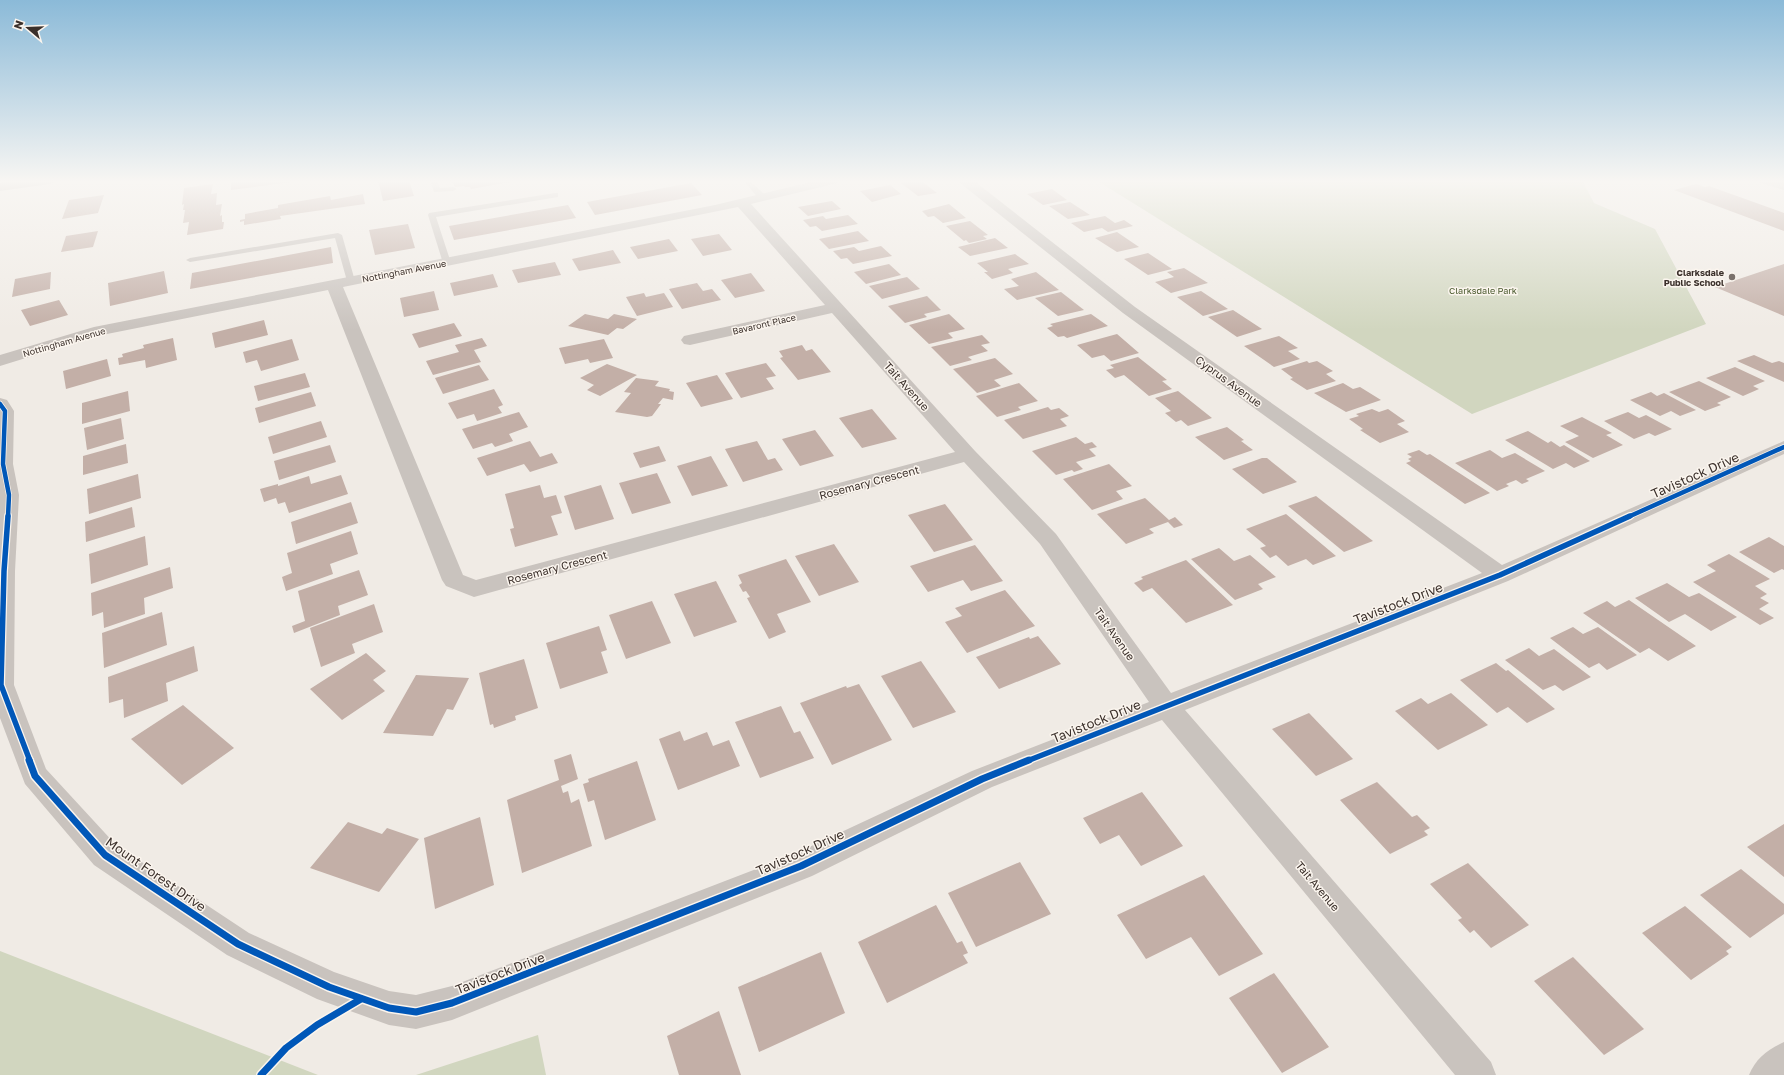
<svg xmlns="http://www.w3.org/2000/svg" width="1784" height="1075" viewBox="0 0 1784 1075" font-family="'Golos Text',sans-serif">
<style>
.green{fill:#d1d6bf}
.building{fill:#c3afa7}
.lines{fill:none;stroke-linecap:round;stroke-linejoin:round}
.service{fill:#c9c3be;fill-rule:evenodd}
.minor{fill:#c9c3be;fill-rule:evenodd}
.secondary{fill:#bab3ae;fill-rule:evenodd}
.cycleway-far2-casing{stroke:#fbf5ee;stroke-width:6}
.cycleway-far1-casing{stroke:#fbf5ee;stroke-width:8}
.cycleway-casing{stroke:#fbf5ee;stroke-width:10}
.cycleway-far2{stroke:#0057b8;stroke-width:4.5}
.cycleway-far1{stroke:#0057b8;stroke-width:5.5}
.cycleway{stroke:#0057b8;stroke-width:7}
.poi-dot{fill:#7a716c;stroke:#fbf5ee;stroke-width:1.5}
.labels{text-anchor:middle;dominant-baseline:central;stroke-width:3;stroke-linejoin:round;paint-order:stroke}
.far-street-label{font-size:9px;fill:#3b302b;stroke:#fbf5ee}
.far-poi-label{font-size:9px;font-weight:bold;fill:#3b302b;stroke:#fbf5ee;text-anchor:end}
.far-park-label{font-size:9px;fill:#4a5a2e;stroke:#fbf5ee}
.street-label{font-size:11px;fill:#3b302b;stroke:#fbf5ee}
.near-street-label{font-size:13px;fill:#3b302b;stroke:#fbf5ee}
</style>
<rect width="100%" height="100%" fill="#f0ebe5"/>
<g class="green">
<path d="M1096,180H1582L1594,203L1655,229L1706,324L1472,414Z"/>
<path d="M0,951L318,1075H0Z"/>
<path d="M538,1035L546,1075H416Z"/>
</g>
<g class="building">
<path d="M231,180H306L231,190Z"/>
<path d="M378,180H409L414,196L383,201Z"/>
<path d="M457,180H522L471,189L470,187H465L464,186L455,187L452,181Z"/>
<path d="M920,180L937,193L918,196L901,183Z"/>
<path d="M691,183L702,195L595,215L587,202Z"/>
<path d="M213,184L211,194L217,193L216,205L222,204L220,216L222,215V222H224L223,229L187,235L189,222L183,223L185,210H183L184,204L182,205L184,188Z"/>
<path d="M1696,184L1705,187L1709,186L1784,213V231L1674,190Z"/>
<path d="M890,185L901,194L872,202L860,191Z"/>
<path d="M1052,189L1067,200L1043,205L1027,194Z"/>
<path d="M363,194L365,204L280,216L281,219L244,225V221L240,222V220L245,219V214L278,208V205L330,196L331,200Z"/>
<path d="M104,195L98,213L62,219L69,200Z"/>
<path d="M832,201L841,209L808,216L798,207Z"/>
<path d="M1070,202L1090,215L1068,219L1049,206Z"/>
<path d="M949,204L966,218L943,223L934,216L928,217L922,211Z"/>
<path d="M568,205L576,218L454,240L449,226Z"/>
<path d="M848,215L858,224L822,231L816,226L810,227L803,220L823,216L826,219Z"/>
<path d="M1105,216L1115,223L1124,220L1133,226L1108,232L1102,228L1084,232L1071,223Z"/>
<path d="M970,221L988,235L983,236L987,239L969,243L966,240L964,241L946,226Z"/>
<path d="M408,224L415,248L375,255L369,230Z"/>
<path d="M98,231L93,247L61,252L66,236Z"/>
<path d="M858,231L869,241L829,249L819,239Z"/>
<path d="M1117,232L1139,247L1117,252L1095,238Z"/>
<path d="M719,234L732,250L703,256L691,239Z"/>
<path d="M995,238L1008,248L970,256L958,247Z"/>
<path d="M669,239L678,251L638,259L630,247Z"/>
<path d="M881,246L892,256L853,264L847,258L841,259L833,251L854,247L859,251Z"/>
<path d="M331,247L333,263L190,289L192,273Z"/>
<path d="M613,250L621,263L579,271L572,259Z"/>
<path d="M1148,253L1172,269L1148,275L1124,259Z"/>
<path d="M1015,254L1029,264L1008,269L1013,273L992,279L984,272H988L977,263Z"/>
<path d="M555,262L561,275L518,283L512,270Z"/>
<path d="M889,264L901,275L866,284L854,272Z"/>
<path d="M1784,264V316L1715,287Z"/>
<path d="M1184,268L1208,283L1171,293L1155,282L1174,277L1167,272Z"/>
<path d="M164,271L168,293L110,306L108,283Z"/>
<path d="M51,272L50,289L12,297L15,279Z"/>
<path d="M1036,272L1059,290L1017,300L1004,289L1019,286L1011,279Z"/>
<path d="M751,273L765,291L735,298L721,280Z"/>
<path d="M493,274L498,287L454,296L450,283Z"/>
<path d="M907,277L920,289L882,299L869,286Z"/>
<path d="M697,283L703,291L712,289L721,300L682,309L669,289Z"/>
<path d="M434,291L439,310L404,317L400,298Z"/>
<path d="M1201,291L1228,309L1203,316L1177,297Z"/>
<path d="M1061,292L1084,310L1058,316L1035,298Z"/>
<path d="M644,293L646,297L664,293L673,307L637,316L626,297Z"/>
<path d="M927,296L941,310L924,314L927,317L905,323L888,306Z"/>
<path d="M59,300L68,315L30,326L21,310Z"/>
<path d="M1233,310L1262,329L1237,337L1208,317Z"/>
<path d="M585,314L608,319L614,314L637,319L623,329L617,328L608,335L568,326Z"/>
<path d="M949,314L965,329L948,333L953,338L929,344L909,325Z"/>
<path d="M1091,314L1108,326L1067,338L1064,336L1058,337L1047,328L1053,326L1050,324Z"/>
<path d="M264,320L268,335L215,348L212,333Z"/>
<path d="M454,323L462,336L419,348L412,334Z"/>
<path d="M1117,334L1139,353L1111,361L1104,355L1092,358L1077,345Z"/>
<path d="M982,335L990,343L981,345L988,351L968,357L972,360L950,366L931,347Z"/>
<path d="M1279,336L1298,348L1288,351L1300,359L1274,367L1244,346Z"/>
<path d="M173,338L177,360L146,368L145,360L119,365L118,358L123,357L122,354L144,348L143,345Z"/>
<path d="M482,338L487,346L474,350L481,362L433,375L426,361L459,352L455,345Z"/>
<path d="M292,339L299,360L261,371L257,360L246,363L243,352Z"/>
<path d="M604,339L613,358L590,363L588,359L565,364L559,348Z"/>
<path d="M802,345L806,351L812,349L831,372L798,380L780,358L783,357L779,351Z"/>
<path d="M1754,355L1772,363L1779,361L1784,363V382L1737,361Z"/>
<path d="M1138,357L1167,380L1162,381L1172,389L1149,396L1124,375L1115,378L1106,370L1114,368L1110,365Z"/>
<path d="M995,358L1013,374L994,380L1001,386L977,393L953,369Z"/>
<path d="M107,359L111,376L66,389L63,371Z"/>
<path d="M1307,361L1309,363L1317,361L1333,371L1326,374L1336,381L1307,390L1290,379L1293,378L1281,369Z"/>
<path d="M766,363L776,376L766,378L774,389L741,398L725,373Z"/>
<path d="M607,364L637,375L600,396L587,390L594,385L580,378Z"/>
<path d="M479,365L489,380L443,394L435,378Z"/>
<path d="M1735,367L1765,381L1753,386L1759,389L1743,396L1706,378Z"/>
<path d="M305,373L310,387L258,401L254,386Z"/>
<path d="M717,375L733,399L701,407L686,383Z"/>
<path d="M636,378L659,381L655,386L670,389L669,391L674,392L673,400L663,398L658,404H661L652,416L647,417L615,412L631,393L624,392Z"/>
<path d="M1699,381L1731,397L1717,403L1721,405L1705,411L1669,392Z"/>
<path d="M1019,383L1038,401L1018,407L1021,410L997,417L976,396Z"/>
<path d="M1343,383L1353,389L1360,387L1381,400L1346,412L1314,393Z"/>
<path d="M494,389L503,405L498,407L502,413L477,421L474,414L457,419L448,403Z"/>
<path d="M128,391L130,411L82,424V403Z"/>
<path d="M1178,391L1212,418L1188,426L1181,420L1176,422L1165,413L1171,411L1155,398Z"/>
<path d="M311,392L316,406L259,423L255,408Z"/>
<path d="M1651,392L1657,396L1664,393L1696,410L1680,416L1671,411L1660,416L1630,400Z"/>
<path d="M1048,407L1051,410L1059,408L1069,416L1060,419L1067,426L1023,439L1004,420Z"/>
<path d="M872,409L897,439L862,448L839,418Z"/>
<path d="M1372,409L1379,412L1388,409L1405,421L1397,424L1409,432L1380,443L1360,430L1363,429L1349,419L1359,416L1356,414Z"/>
<path d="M519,412L528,427L509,434L513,441L495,447L492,443L473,449L462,429Z"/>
<path d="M1628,412L1639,418L1646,415L1672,429L1655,436L1649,433L1634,439L1604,421Z"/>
<path d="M1582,417L1612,433L1606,435L1623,445L1593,458L1565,442L1579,436L1560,426Z"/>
<path d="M121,418L124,439L87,450L84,428Z"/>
<path d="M321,421L327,437L273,454L268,437Z"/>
<path d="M1227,427L1244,440L1241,441L1253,450L1224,460L1195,437Z"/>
<path d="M815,430L834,456L800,466L782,439Z"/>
<path d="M1528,431L1548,443L1551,441L1560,447L1564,445L1590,461L1574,468L1566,463L1553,469L1505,440Z"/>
<path d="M1076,437L1085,444L1092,442L1097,447L1089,449L1096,456L1076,462L1083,469L1074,472L1072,470L1056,475L1032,451Z"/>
<path d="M530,441L540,457L552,453L558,463L530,472L524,464L487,476L477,458Z"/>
<path d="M757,441L768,460L775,458L783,470L743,482L725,449Z"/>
<path d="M126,444L128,463L83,475V456Z"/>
<path d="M330,445L336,462L279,480L274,461Z"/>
<path d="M659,446L666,461L640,468L633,453Z"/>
<path d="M1419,450L1427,455L1430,454L1490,493L1465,504L1406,463L1411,461L1408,459L1412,457L1407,454Z"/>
<path d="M1490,450L1502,458L1515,453L1545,471L1526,479L1529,481L1522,484L1516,480L1506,484L1509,486L1497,491L1455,463Z"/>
<path d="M711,456L728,486L692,496L677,466Z"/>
<path d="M1262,458H1267L1297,482L1263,494L1232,469Z"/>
<path d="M1109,464L1132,486L1116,491L1123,499L1092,510L1063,479Z"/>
<path d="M657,473L671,503L632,514L619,483Z"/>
<path d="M138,474L141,498L89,514L87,489Z"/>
<path d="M341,475L348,494L289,513L285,502L278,504L276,498L264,502L260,489L278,484V486L309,476L311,484Z"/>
<path d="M540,485L544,498L556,495L562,513L551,516L558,535L515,547L510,529L514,528L505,494Z"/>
<path d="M601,485L614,519L575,530L564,496Z"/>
<path d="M1316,496L1373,541L1344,552L1288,506Z"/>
<path d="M1145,498L1169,520L1175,517L1183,525L1174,528L1168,522L1149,529L1154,533L1126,544L1097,514Z"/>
<path d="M351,502L358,523L296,544L291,522Z"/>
<path d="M945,504L973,540L934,552L908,515Z"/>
<path d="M132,507L135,527L86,542L85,522Z"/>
<path d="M1286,514L1336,556L1313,565L1306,559L1288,566L1276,555L1270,558L1260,548L1266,546L1246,529Z"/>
<path d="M351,531L358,554L330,564L333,574L286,591L282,577L292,573L287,553Z"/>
<path d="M145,536L148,565L91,584L89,554Z"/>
<path d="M1769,537L1784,546V570L1782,569L1774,573L1739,552Z"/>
<path d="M834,544L859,582L819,596L795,556Z"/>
<path d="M975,545L1003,581L971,591L963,580L928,592L910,566Z"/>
<path d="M1219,548L1234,561L1250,555L1276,577L1258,584L1263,589L1235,600L1191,559Z"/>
<path d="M1729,554L1770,579L1755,586L1767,594L1760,598L1769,603L1759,609L1774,618L1760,625L1693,582L1716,571L1707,565Z"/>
<path d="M786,559L811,602L777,614L786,632L769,639L747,598L750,597L746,591L743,592L739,585L742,583L738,575Z"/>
<path d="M1186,560L1233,605L1186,623L1152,588L1143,592L1134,583L1143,579L1141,577Z"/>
<path d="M170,567L173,588L144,598L145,614L104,628L103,612L92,616L91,593Z"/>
<path d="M359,570L368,595L338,606L340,615L294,633L292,626L305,621L298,591Z"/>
<path d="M716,581L737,622L694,637L674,594Z"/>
<path d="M1667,583L1689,597L1699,593L1737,617L1711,631L1685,614L1669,622L1635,598Z"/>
<path d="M1005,590L1035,626L967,653L945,622L962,616L955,608Z"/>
<path d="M1629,600L1696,646L1668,661L1649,648L1640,653L1583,613L1607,601L1615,607Z"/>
<path d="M652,601L671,643L626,659L609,615Z"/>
<path d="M374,604L383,632L352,644L355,653L321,667L310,628Z"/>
<path d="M162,612L167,645L104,668L102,633Z"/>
<path d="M599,626L607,650L601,652L608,673L560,689L546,643Z"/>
<path d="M1573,627L1583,634L1598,627L1637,655L1607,670L1599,663L1589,668L1550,638Z"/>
<path d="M1038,636L1061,664L999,689L976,657L1029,637L1030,639Z"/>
<path d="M194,646L198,671L166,683L168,701L124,718L123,699L109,703L108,677Z"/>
<path d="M1529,648L1539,656L1554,649L1591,677L1563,691L1555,685L1543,690L1505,660Z"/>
<path d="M366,653L386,671L373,680L385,691L342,720L310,689Z"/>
<path d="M524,659L538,708L515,716L516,720L494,728L493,724L490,725L479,673Z"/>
<path d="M921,661L956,712L913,728L881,676Z"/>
<path d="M1496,663L1506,671L1508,670L1555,709L1527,723L1508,707L1497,713L1460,680Z"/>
<path d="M416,675L469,678L453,710L447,709L433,736L383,733Z"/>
<path d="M859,684L892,740L832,765L800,703L846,686L847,688Z"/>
<path d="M1451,693L1488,725L1438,750L1395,711L1421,698L1428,704Z"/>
<path d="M183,705L234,748L182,785L131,739Z"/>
<path d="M781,706L794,733L800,731L814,758L760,778L735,722Z"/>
<path d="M1309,713L1353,759L1316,776L1272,729Z"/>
<path d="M680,731L684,741L707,732L713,746L729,740L740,766L678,790L659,739Z"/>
<path d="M571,754L578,779L561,786L563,793L568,791L571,803L579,799L592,846L522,873L507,800L559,780L554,760Z"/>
<path d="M637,761L656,820L605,840L594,800L588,802L583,784L589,782L588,779Z"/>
<path d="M1377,782L1412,817L1417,815L1430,828L1424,831L1428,835L1390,854L1340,800Z"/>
<path d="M1142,792L1183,846L1141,866L1119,835L1100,844L1083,818Z"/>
<path d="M480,817L494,885L435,909L424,838Z"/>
<path d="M348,822L382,834L387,828L419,839L379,892L310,868Z"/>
<path d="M1784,824V877L1747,847Z"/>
<path d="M1020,862L1051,914L976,947L948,893Z"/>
<path d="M1468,863L1529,925L1491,948L1474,930L1470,933L1458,920L1462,918L1430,884Z"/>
<path d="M1741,869L1784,904V914L1750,938L1700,895Z"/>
<path d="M1204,875L1263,954L1219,976L1191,937L1146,959L1117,915Z"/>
<path d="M936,905L957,943L962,941L968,953L963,955L968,963L887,1003L858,942Z"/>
<path d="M1685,906L1732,947L1726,951L1729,954L1691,980L1642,933Z"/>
<path d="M821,952L845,1013L759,1052L738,987Z"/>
<path d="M1573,957L1644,1029L1604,1055L1534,981Z"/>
<path d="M1274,973L1329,1047L1282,1073L1229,998Z"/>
<path d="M719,1011L741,1075H679L667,1036Z"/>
</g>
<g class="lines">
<g class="service">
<path d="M430,180H436L440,188L453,187L457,189L453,191L434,192Z"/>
<path d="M743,180H749L765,195V199H759Z"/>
<path d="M555,193H558V197L436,217L451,263L447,265L443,263L428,215L429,213Z"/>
<path d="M338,233L342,235L355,281L354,283H348L347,281L335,238L190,262L186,260L190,258Z"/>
</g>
<g class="minor">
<path d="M819,180H839L838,183L751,204L975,451L1056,534L1171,693L1482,573L1123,313L960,183L959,180H973L1135,307L1502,565L1784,441V454L1508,581L1185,710L1491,1062L1496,1075H1455L1162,720L992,787L812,876L452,1020L416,1029L389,1025L317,999L227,955L94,865L25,784L0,718V398L7,400L14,411L13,464L19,495L15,571L14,685L46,769L116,845L249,933L334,972L389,991L416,995L452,986L790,856L972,771L1149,702L1040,544L964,462L474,597L446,586L442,580L328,290L97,336L0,366V355L94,327L715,205ZM738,207L825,305L684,336L681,340L684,344L690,345L832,313L955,452L476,580L463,575L343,287Z"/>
<path d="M1759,180H1777L1784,182V190L1760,183Z"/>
<path d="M1784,1042V1075H1749C1756,1058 1767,1050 1784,1042Z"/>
</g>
<path class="secondary" d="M25,180H56L50,184L0,191V183Z"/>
<g class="cycleway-far2-casing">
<g id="cycleway-far2">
<path d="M0,404L5,411L3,464L9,495L8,517"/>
<path d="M1628,517L1784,447"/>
</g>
</g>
<g class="cycleway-far1-casing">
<g id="cycleway-far1">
<path d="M8,516L4,571L1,685L30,761"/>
<path d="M1027,761L1500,575L1630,516"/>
</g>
</g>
<g class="cycleway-casing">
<g id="cycleway">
<path d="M29,760L35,776L105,855L238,944L329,987L389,1008L416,1012L452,1003L801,866L982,779L1029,760"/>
<path d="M261,1075L286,1048L317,1025L361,999"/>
</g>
</g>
<use href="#cycleway-far2" class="cycleway-far2"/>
<use href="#cycleway-far1" class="cycleway-far1"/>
<use href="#cycleway" class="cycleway"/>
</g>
<linearGradient id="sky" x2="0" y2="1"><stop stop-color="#8bbad8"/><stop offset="0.55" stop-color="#f8f6f3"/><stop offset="1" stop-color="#f8f6f3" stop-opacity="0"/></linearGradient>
<rect width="1784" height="330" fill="url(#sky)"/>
<circle class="poi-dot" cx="1732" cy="277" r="4"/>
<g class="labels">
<g class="far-street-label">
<text transform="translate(404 271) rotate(-11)">Nottingham Avenue</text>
<text transform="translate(764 324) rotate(-13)">Bavaront Place</text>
<text transform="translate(64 342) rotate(-16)">Nottingham Avenue</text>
</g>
<g class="far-poi-label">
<text x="1724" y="272">Clarksdale<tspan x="1724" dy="10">Public School</tspan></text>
</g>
<g class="far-park-label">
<text x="1483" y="290">Clarksdale Park</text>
</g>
<g class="street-label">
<text transform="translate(1229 381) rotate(36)">Cyprus Avenue</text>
<text transform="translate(907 386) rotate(48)">Tait Avenue</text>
<text transform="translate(869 482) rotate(-15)">Rosemary Crescent</text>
<text transform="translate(557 567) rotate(-15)">Rosemary Crescent</text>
<text transform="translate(1115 634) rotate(55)">Tait Avenue</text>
<text transform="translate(1318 886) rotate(50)">Tait Avenue</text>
</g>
<g class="near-street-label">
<text transform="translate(1695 475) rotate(-24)">Tavistock Drive</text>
<text transform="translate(1398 603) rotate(-21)">Tavistock Drive</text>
<text transform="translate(1096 721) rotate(-22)">Tavistock Drive</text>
<text transform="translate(800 852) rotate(-24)">Tavistock Drive</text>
<text transform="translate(156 874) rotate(35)">Mount Forest Drive</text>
<text transform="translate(500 973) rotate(-21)">Tavistock Drive</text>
</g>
</g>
<g transform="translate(28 28) rotate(289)" stroke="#fbf5ee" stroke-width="3" paint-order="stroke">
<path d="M0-3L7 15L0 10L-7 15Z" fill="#3b302b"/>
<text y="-6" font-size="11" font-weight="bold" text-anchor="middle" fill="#3b302b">N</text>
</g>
</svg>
